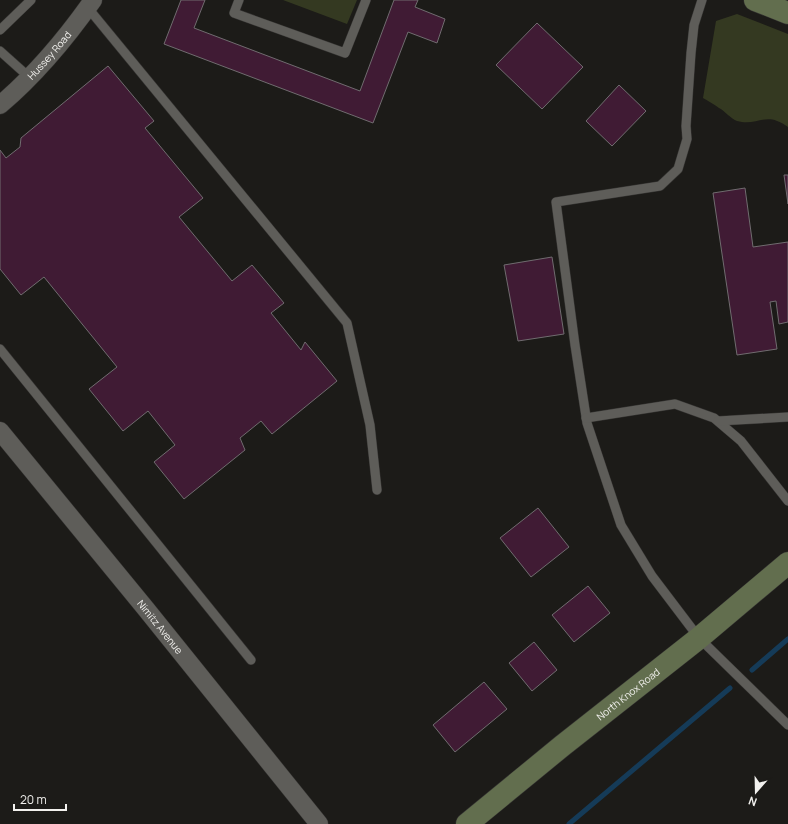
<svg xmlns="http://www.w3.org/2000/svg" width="788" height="824" viewBox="0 0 788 824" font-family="Manrope,sans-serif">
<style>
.green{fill:#343921}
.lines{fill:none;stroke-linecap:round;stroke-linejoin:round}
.stream{stroke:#153b58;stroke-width:5}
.building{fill:#401b34;stroke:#706c6f}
.lane-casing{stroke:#363533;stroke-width:10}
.street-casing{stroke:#363533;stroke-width:19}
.secondary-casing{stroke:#363533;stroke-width:23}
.lane{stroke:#5e5d59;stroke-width:9}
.street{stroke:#5e5d59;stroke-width:18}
.secondary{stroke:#626e4e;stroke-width:22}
.labels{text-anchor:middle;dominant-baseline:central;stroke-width:3;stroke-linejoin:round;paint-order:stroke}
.street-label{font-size:10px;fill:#f2f1ee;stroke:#1c1b18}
</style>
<rect width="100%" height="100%" fill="#1c1b18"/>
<g class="green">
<path d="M283,0H357L347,24Z"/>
<path d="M737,14L788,34V127C765,110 758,127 737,121C731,119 725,111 719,108C714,104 708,101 703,98L716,21Z"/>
</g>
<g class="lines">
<g class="stream">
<path d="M752,670L788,639"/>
<path d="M569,824L730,688"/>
</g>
</g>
<g class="building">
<path d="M181,0H205L194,28L360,91L394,0H418L415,7L445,19L437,43L408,32L373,123L164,44Z"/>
<path d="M537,23L583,67L542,109L496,65Z"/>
<path d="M108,66L154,121L145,128L203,198L179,217L232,281L252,265L284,303L271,313L301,350L305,342L337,381L272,434L261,421L240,438L245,450L184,499L154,462L175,445L148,411L123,431L89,389L117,367L44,277L21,295L0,269V150L6,158L20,147L21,138Z"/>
<path d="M619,85L646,111L612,146L586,121Z"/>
<path d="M784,175H788V204Z"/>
<path d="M745,188L753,247L788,242V322L779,324L776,301L770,302L777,349L737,355L713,193Z"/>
<path d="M552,257L564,334L518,341L504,265Z"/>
<path d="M538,508L569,547L531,577L500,538Z"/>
<path d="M588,586L610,613L574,642L552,615Z"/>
<path d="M534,642L557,670L532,691L509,663Z"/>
<path d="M484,682L507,709L455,752L433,725Z"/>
</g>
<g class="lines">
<g class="lane-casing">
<g id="lane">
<path d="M239,0L234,13L345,53L366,0"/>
<path d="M702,0L694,25L691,53L686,126L687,139L678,169L660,186L556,202L575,345L587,423L621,525L652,576L699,638L788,725"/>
<path d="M88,8L347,323L370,425L377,490"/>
<path d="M0,30L31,0"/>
<path d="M0,51L29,77"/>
<path d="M0,349L251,660"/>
<path d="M586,418L675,404L714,418L741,441L788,501"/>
<path d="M718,421L788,417"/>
</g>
</g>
<g class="street-casing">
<g id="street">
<path id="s1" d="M0,105C34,76 67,37 93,0"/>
<path id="s2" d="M0,431L146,609L319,824"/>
</g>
</g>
<g class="secondary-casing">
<g id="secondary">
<path d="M755,0L788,13"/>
<path id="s3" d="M467,824L562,746L699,638L788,563"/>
</g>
</g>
<use href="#lane" class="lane"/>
<use href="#street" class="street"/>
<use href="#secondary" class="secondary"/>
</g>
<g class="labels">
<g class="street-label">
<text stroke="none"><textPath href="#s1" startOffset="70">Hussey Road</textPath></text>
<text stroke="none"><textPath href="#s2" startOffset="253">Nimitz Avenue</textPath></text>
<text stroke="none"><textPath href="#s3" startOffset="207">North Knox Road</textPath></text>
</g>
</g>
<g transform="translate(756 792) rotate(200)" stroke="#1c1b18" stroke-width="3" paint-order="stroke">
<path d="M0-3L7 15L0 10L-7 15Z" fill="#f2f1ee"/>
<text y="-6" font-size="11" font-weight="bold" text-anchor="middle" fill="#f2f1ee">N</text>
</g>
<path d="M14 804v6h52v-6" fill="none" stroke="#f2f1ee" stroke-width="2"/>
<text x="20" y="804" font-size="12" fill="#f2f1ee" stroke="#1c1b18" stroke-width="3" paint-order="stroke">20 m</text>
</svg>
